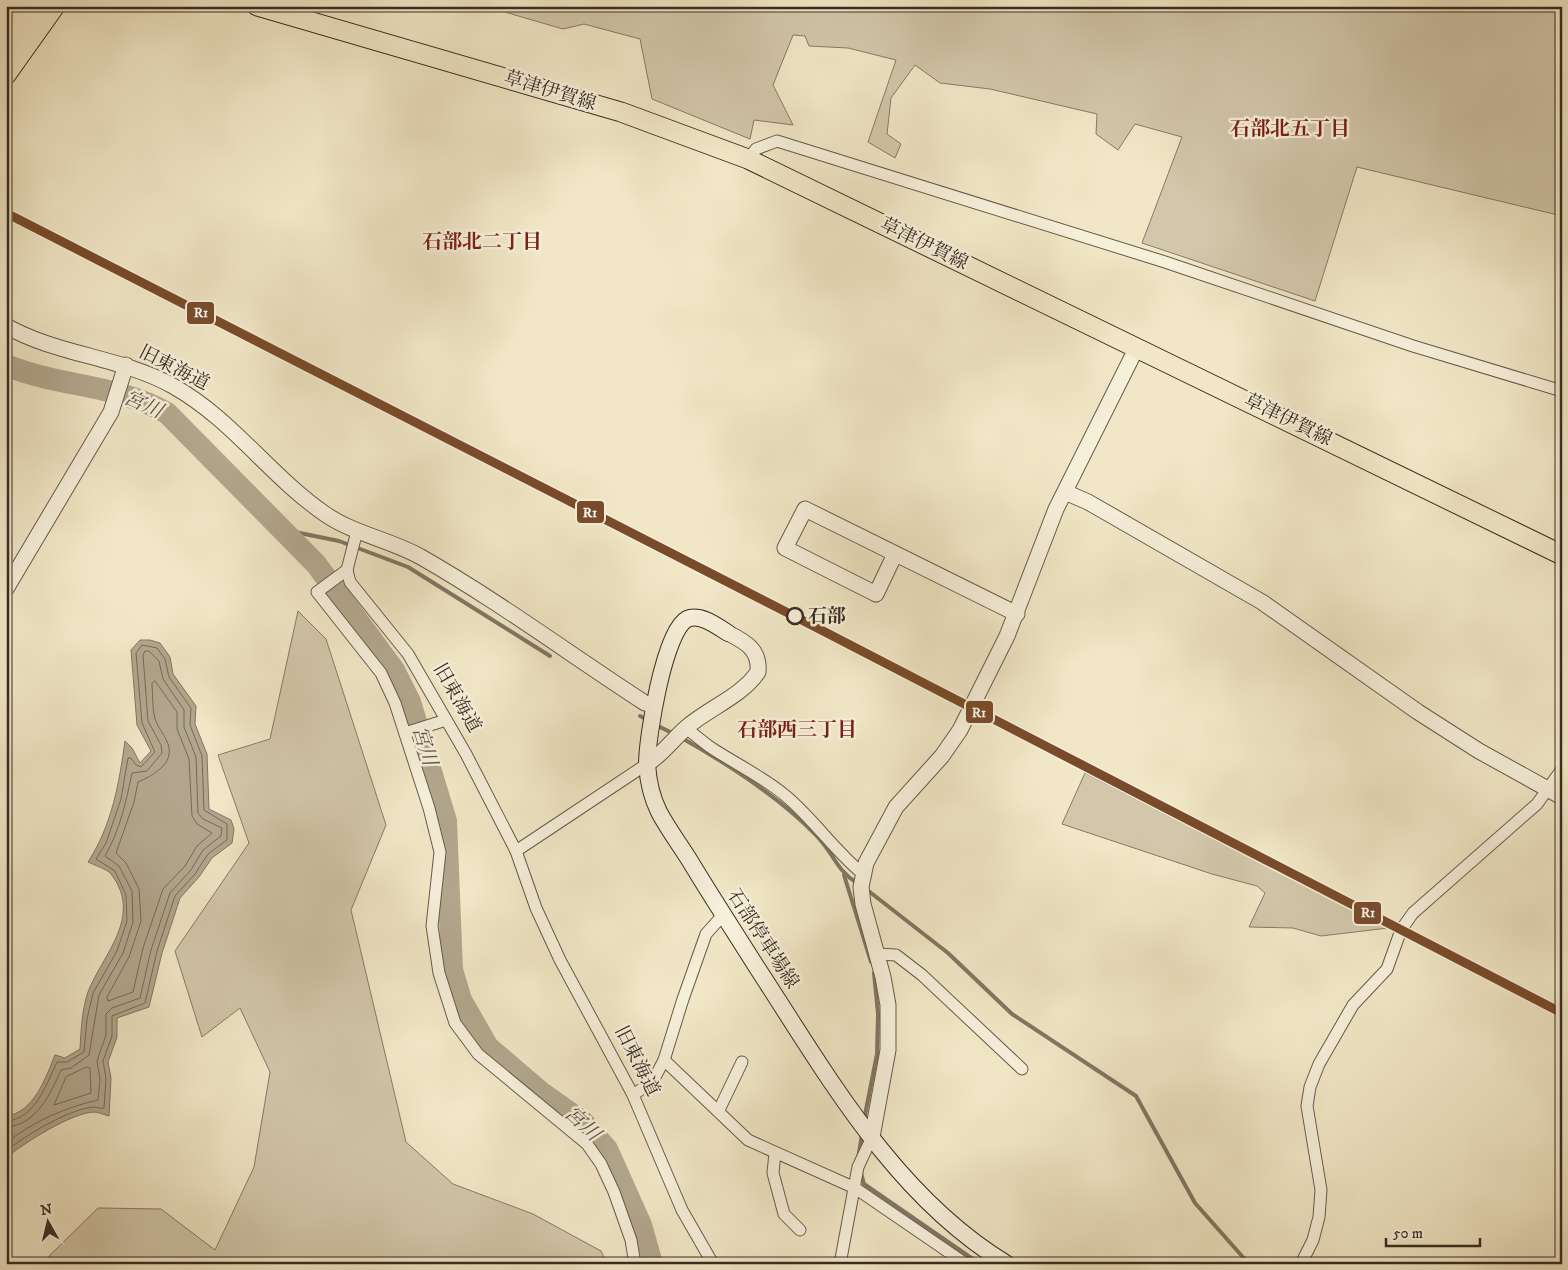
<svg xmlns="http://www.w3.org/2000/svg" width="1568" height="1270" viewBox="0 0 1568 1270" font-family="'IM FELL DW Pica','Noto Serif JP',serif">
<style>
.green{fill:#d2c7aa;stroke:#867a66}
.water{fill:#b2a78e;stroke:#827663}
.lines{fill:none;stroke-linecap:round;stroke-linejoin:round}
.shore{stroke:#766a58;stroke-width:1}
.stream{stroke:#827663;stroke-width:4}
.river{stroke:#b2a78e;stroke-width:22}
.minor-casing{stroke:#675b4b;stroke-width:13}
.tertiary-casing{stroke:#675b4b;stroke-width:17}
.secondary-casing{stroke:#392c22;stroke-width:18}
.primary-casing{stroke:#392c22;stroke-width:21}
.trunk-casing{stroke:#392c22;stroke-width:21}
.minor{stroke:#f6efda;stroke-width:11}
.tertiary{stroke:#f6efda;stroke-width:15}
.secondary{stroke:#f6efda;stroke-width:16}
.primary{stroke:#f1e7c6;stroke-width:19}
.trunk{stroke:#f1e7c6;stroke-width:19}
.rail-1-casing{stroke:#f6efda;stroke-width:12}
.rail-1{stroke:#7a4b2a;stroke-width:9}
.stop-dot{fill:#f6efda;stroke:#392c22;stroke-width:2.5}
.labels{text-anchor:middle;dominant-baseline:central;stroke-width:5;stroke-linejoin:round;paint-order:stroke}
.street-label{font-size:19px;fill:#392c22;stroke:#f6efda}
.stop-label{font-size:19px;font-weight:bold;fill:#392c22;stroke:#f6efda;text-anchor:start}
.neighbourhood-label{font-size:20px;font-weight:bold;fill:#7a1f14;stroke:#f6efda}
.water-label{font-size:20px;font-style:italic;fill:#5d5142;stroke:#f6efda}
.line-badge{stroke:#f6efda;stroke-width:2}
.badge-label{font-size:14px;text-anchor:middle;font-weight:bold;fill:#fff}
</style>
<rect width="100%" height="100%" fill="#f1e7c6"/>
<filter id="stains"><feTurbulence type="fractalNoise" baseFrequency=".004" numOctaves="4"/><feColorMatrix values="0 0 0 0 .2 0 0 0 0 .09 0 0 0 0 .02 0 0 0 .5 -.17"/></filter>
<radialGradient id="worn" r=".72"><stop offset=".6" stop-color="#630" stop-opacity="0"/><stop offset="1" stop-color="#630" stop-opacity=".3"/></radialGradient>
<g class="green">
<path d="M484,6H1562V216L1357,167L1315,301L1142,243L1182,137L1135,124L1118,150L1096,134L1097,114L990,89L940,83L915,65L891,98L887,134L901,144L895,158L868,142L896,60L848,48L809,46L805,36L793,35L773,85L793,125L754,120L750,139L652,99L640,39L584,24L563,29Z"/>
<path d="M298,611L326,639L386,825L351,910L406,1142L453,1184L533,1214L601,1251L607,1264H41L98,1208L161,1209L215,1250L254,1167L270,1072L240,1008L202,1037L175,951L249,843L218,755L270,739Z"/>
<path d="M1085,773L1388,928L1321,936L1293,928L1249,927L1265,893L1257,886L1212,874L1062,824Z"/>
</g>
<path class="water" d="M140,640H150L160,643L170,657L173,674L196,706L195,724L207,754L209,809L231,820L234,829L232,843L212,858L199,877L180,898L162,953L149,1007L117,1018V1037L108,1062L111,1078L109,1116C105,1115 98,1112 94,1112C71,1113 24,1143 6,1158V1116C34,1113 46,1077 55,1055L65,1058L80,1049C81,1030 82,1010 88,992C102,955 144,917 111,874C107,869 94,865 88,862C112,825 119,784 125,741L132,748L140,763L151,751L137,725L131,650Z"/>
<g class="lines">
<g class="shore">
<path d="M155,681L177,712V729L189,759L192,816L197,824L212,833L197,846L185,866L163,889L143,948L133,992L108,1001L107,997L129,957L141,921L139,889L126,863L116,853L134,802L138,782C152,776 175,764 168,744C165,735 158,728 155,719C152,708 153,695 152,684Z"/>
<path d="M87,1067L90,1068L91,1093L54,1105L66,1077Z"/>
<path d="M6,1121C35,1120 47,1083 57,1062H67L84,1052L87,1019L93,993L117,951L127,921L126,895L115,871L96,859L106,843L121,799L128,758H131L136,765L141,767L155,752L142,723L136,653L142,645L157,648L165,659L169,677L191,708L190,725L202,756L204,810L227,824V840L208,854L195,874L175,896L157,951L145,1003L112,1016V1036L103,1061L106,1078L104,1108C100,1109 97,1107 93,1107C67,1110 26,1135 6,1151"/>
<path d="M6,1127C36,1126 51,1093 61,1070L71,1068L89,1055L99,995L123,953L133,922L132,891L119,866L105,856C120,830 126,802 132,773L147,771L162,753L161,745L148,721L143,655L145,651H149L159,661L163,679L184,710V727L196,757L198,813L203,819L222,828L221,836L203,850L191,870L170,893L151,950L140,998L112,1008L106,1014V1035L97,1061L100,1079L98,1100C66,1107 32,1122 6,1143"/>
</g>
<g class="stream">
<path d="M280,529L339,541L408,567L550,656"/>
<path d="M640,716L648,720"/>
<path d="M656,725L674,734"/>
<path d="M680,737C728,764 778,796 816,835C834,853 834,868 858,884"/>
<path d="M844,875L871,962"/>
<path d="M866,889L948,953L1012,1014L1136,1096L1195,1203L1249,1264"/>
<path d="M864,1120L877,1054L878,1014L874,973"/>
<path d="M858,1159L862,1134"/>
<path d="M861,1173L864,1184L980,1264"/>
</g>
<path class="river" d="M6,365C58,387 117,384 167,413L316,564L394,670L410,702L446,821L452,970L461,1000L488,1047L542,1093L583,1122L607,1149L641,1225L652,1264"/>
<g class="minor-casing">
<g id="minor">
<path d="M748,159L756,149L777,141L1165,262L1413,346L1562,391"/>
<path d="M357,531L347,570L350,582L408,654L466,754L516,851L536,908L560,960L633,1095L682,1210L713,1264"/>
<path d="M347,570L317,592L381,673L395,703L429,808L440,852L432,926L439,973L455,1023L478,1054L587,1144L601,1164L614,1192L631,1240L635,1264"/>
<path d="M686,728C695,735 704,743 713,749C738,765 765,778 787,797C815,821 835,851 863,874"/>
<path d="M405,733L446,720"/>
<path d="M516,851L647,764"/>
<path d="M877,954L896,955L922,975L1022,1069"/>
<path d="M664,1060L748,1140L855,1188L966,1264"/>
<path d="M633,1095L653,1081L664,1060L683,999L706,934L723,915"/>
<path d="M719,1110L742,1062"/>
<path d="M775,1153L773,1173L784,1214L800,1230"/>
<path d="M840,1264L858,1167L872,1137"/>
<path d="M1301,1264L1313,1240L1319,1217L1321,1190L1307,1106L1310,1087L1319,1064L1353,1005L1387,969L1401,930L1413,913L1537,804L1562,769"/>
</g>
</g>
<g class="tertiary-casing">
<g id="tertiary">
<path d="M6,326C57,355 121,357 173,386C232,419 270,476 325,514C354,534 391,540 421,557C498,601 571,655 645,703L654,706"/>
<path d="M1065,492L1088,502L1262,602L1418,712L1479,751L1562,797"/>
<path d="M895,554L876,594L785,548L805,509L1017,614"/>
<path d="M6,589L111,412L126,365"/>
<path d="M647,764C663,754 673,739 687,727C709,708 742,696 758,672C760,650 746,642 728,633"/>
<path d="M872,1137L888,1050V1005L883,977L863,904L861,887L866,863L896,807L942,756L960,730L1007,636L1056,509L1137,347"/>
</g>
</g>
<g class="secondary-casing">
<path id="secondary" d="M728,633C717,626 700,613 687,619C664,631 647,738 647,764C648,780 652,798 659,812C668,829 680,845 690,861C711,896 734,931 756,966C826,1073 894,1196 1007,1264"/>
</g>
<g class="primary-casing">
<path id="primary" d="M257,6L621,112L748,159L1562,555"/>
</g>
<g class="trunk-casing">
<g id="trunk">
<path d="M6,18L16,6"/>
<path d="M6,45L33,6"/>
<path d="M6,75L55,6"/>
</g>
</g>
<use href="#minor" class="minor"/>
<use href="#tertiary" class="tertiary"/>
<use href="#secondary" class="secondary"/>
<use href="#primary" class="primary"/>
<use href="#trunk" class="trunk"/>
<g class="rail-1-casing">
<path id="rail-1" d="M6,213L796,617L1562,1013"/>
</g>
<use href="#rail-1" class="rail-1"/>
</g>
<circle class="stop-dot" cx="795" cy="616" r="8"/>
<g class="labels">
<g class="street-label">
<text transform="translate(550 91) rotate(17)">草津伊賀線</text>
<text transform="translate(924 244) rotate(26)">草津伊賀線</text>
<text transform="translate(174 368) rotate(27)">旧東海道</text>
<text transform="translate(1288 420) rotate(26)">草津伊賀線</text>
<text transform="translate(457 698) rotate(60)">旧東海道</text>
<text transform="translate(763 939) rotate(57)">石部停車場線</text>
<text transform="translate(637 1061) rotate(63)">旧東海道</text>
</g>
<g class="stop-label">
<text x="808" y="616">石部</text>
</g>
<g class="neighbourhood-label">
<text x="1290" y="129">石部北五丁目</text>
<text x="482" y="242">石部北二丁目</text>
<text x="797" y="730">石部西三丁目</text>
</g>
<g class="water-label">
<text transform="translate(143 405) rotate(24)">宮川</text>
<text transform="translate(424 746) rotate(73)">宮川</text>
<text transform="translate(582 1124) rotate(43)">宮川</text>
</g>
</g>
<g class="line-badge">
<rect x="186" y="301" width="29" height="24" rx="5" fill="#7a4b2a"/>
<rect x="576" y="500" width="29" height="24" rx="5" fill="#7a4b2a"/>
<rect x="965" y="700" width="29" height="24" rx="5" fill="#7a4b2a"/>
<rect x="1353" y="901" width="29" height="24" rx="5" fill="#7a4b2a"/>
</g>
<g class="badge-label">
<text x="201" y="317">R1</text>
<text x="590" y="517">R1</text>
<text x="979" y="717">R1</text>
<text x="1368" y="917">R1</text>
</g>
<rect width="1568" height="1270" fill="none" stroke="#f1e7c6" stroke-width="25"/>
<rect x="8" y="8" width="1553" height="1255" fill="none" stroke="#392c22" stroke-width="2.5"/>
<rect x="12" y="12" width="1543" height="1245" fill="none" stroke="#392c22"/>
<g transform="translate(48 1222) rotate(352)" stroke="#f6efda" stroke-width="4" paint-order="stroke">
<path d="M0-4L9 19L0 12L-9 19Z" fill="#392c22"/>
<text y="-8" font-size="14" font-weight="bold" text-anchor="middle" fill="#392c22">N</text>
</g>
<path d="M1386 1238v8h94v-8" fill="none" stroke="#392c22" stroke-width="2.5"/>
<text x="1393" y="1238" font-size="15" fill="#392c22" stroke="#f6efda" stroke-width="4" paint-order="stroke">50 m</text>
<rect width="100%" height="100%" filter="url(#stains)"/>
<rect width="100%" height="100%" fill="url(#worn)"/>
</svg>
